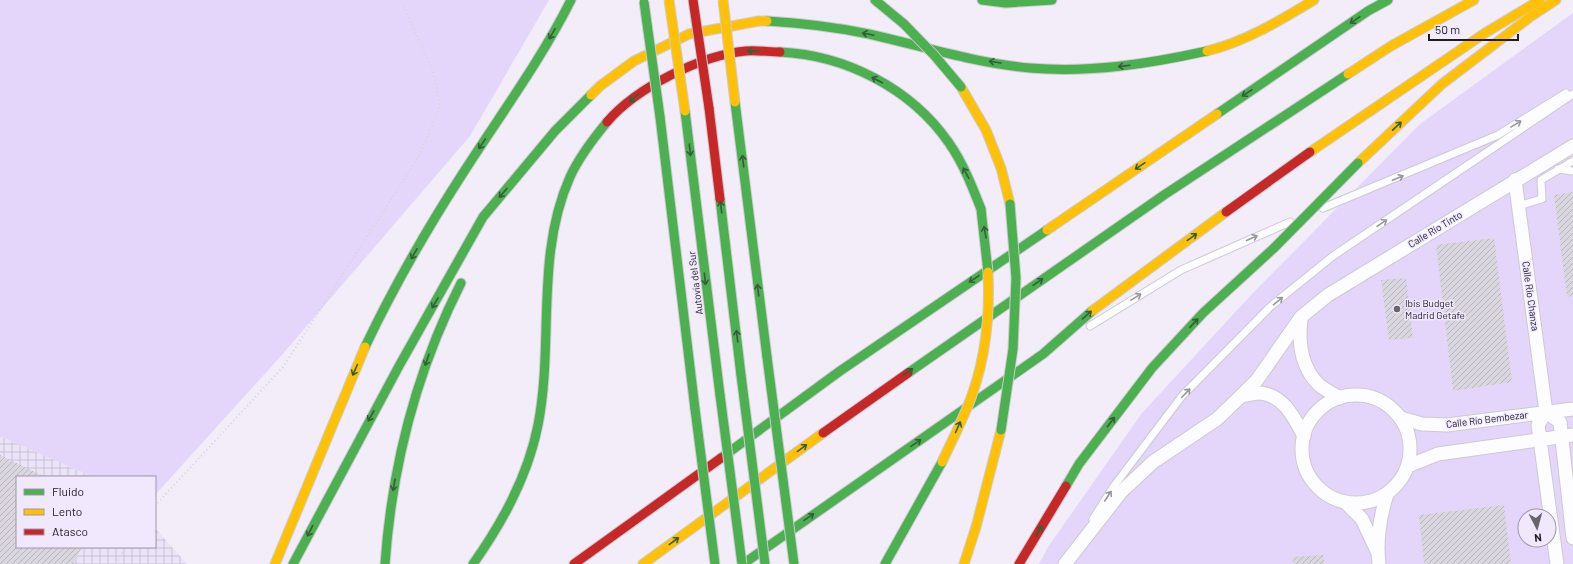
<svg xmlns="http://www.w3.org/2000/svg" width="1573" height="564" viewBox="0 0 1573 564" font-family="Barlow,sans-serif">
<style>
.industrial{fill:url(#industrial-grid)}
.green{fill:#e4d6fa;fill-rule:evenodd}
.building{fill:url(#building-hatch)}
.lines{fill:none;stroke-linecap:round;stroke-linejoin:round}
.lane-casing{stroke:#ccc9d2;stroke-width:9}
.street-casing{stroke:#ccc9d2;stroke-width:15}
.fast-casing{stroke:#cdcbd1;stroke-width:11}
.slow-casing{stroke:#cdcbd1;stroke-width:11}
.jam-casing{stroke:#cdcbd1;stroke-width:11}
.path{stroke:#d6d4d9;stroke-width:2;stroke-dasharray:1 3;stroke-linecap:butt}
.lane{stroke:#fdfcfe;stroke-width:7}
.street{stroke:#fdfcfe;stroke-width:13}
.fast{stroke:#4caf50;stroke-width:9}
.slow{stroke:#ffc107;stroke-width:9}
.jam{stroke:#c62828;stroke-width:9}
.fast-bridge-casing{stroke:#cdcbd1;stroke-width:11;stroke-linecap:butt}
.slow-bridge-casing{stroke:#cdcbd1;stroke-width:11;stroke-linecap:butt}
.jam-bridge-casing{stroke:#cdcbd1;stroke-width:11;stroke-linecap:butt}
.fast-bridge{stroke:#4caf50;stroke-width:9}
.slow-bridge{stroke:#ffc107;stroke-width:9}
.jam-bridge{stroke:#c62828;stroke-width:9}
.oneway{stroke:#335e38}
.oneway2{stroke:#99979c}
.poi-dot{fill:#69656f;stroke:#f1e8fe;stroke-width:1.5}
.labels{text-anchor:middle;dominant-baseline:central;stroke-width:3;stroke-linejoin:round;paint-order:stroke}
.street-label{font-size:10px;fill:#1f1c24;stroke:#f1e8fe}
.poi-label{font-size:10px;fill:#1f1c24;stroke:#f1e8fe;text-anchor:start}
</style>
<defs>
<pattern id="industrial-grid" width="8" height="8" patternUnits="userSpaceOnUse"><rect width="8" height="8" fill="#ebe3f8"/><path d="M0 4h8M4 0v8" fill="none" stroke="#c9c2d4"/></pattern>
<pattern id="building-hatch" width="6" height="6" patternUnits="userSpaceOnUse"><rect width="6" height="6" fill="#dad6df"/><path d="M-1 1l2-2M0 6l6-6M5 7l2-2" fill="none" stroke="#bbb7bf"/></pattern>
</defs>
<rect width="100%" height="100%" fill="#f2edf9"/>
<path class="industrial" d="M0,436L93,477H17V547H155V528L187,564H0Z"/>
<g class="green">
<path d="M0,0H549L470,136L281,356L155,495V477H93L0,436Z"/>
<path d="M1573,13V564H1039L1048,547L1142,413L1252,294L1420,124ZM1525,516H1549V540H1525Z"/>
</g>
<g class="building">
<path d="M1573,192V296L1567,297L1554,195Z"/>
<path d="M1494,238L1512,382L1453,391L1436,245Z"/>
<path d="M1406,278L1413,338L1389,340L1381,280Z"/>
<path d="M0,455L45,477H17V547H82L73,564H0Z"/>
<path d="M1504,505L1511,564H1424L1419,515Z"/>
<path d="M1323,555L1325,564H1293V557Z"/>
</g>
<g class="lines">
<g class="lane-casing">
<g id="lane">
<path d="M1558,169L1573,171"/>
<path d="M1518,206L1542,199L1541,180L1573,161"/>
<path d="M1323,208L1498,135L1566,93"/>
<path d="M1090,326L1181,270L1290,222"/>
<path d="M1093,519L1114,486L1182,396L1271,306L1333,256L1573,94"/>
</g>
</g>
<g class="street-casing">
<g id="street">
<path d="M1515,180L1546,412L1538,425L1557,564"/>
<path d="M1301,319C1298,343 1301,367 1319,385C1325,390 1334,394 1340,398"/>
<circle cx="1356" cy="449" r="54"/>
<path d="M1241,396C1247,395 1254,393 1260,393C1284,395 1294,418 1304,436"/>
<path d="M1546,412L1560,422L1573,538"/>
<path d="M1401,418L1422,424L1447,425L1573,409"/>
<path d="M1408,466L1438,454L1573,435"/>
<path d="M1346,503L1362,519L1377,551"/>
<path d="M1065,564L1121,492L1153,462L1217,419L1241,396L1257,380L1301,317L1328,295L1573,146"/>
<path d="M1379,564C1376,540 1380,517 1387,494"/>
</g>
</g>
<g class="fast-casing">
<g id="fast">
<path d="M875,0L904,24"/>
<path d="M982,0L1006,3L1052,0"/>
<path d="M767,21C802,23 835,27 869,34C922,46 975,63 1030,68C1090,73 1148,64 1207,51"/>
<path d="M780,52C845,55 911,88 949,143C963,163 972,186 981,209"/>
<path d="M735,102L767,357"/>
<path d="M685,111L720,395"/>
<path d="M1217,114L1368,11L1388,0"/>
<path d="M660,117L695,409"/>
<path d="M720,199L741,375"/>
<path d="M365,347C394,286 428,227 465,170C501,114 541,60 571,0"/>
<path d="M908,373L1164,195L1348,74"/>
<path d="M721,458L840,371L1047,230"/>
<path d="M1066,486L1079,464L1152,368L1203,313L1274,248"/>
<path d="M293,564L399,366L483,217L555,131L591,95"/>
<path d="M385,564C392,465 416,372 461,283"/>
<path d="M473,564C503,522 528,476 538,425C554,344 535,255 570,177C579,157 593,139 607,122"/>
<path d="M743,564L1043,354L1092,311"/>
<path d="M885,564L942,462"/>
</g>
</g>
<g class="slow-casing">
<g id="slow">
<path d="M1207,51C1245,42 1281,20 1314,0"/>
<path d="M1348,74L1391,46L1474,0"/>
<path d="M961,87L986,130L1001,168L1010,204"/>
<path d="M591,95L600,86L634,61L689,34L759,21H767"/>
<path d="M1310,152L1485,33L1540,0"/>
<path d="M1358,163L1442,84L1530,17L1556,0"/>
<path d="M1047,230L1217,114"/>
<path d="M1092,311L1226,212"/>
<path d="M275,564L365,347"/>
<path d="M643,564L823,433"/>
<path d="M964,564L976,527L1001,430"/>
</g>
</g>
<g class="jam-casing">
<g id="jam">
<path d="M709,108L720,199"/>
<path d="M607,122C636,88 701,55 746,51C757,50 769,52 780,52"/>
<path d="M1226,212L1310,152"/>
<path d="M823,433L908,373"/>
<path d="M574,564L721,458"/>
<path d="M1019,564L1066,486"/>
</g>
</g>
<g class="path">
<path d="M155,506L283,367L419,156L440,107L434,74L401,0"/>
<path d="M116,564L126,547"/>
</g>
<use href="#lane" class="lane"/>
<use href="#street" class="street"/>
<use href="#fast" class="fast"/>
<use href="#slow" class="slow"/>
<use href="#jam" class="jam"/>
<g class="fast-bridge-casing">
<g id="fast-bridge">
<path d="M644,2L660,117"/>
<path d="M904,24L934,55L961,87"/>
<path d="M981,209L988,272"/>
<path d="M1274,248L1358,163"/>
<path d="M767,357L794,564"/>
<path d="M741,375L765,564"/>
<path d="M720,395L742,564"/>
<path d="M695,409L715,564"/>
<path d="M1001,430L1013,349L1016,278L1010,204"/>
</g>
</g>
<g class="slow-bridge-casing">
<g id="slow-bridge">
<path d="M669,0L685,111"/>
<path d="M723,0L735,102"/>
<path d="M942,462C952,440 964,418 972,395C986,356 990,314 988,272"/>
</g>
</g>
<g class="jam-bridge-casing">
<path id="jam-bridge" d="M693,0L709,108"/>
</g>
<use href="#fast-bridge" class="fast-bridge"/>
<use href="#slow-bridge" class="slow-bridge"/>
<use href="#jam-bridge" class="jam-bridge"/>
</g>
<defs><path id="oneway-shaft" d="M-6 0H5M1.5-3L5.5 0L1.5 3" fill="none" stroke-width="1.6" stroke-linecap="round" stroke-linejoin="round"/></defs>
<g class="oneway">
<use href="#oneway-shaft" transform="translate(1355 20) rotate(146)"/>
<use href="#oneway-shaft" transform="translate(552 34) rotate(120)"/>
<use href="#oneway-shaft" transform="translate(868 34) rotate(-168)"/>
<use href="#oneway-shaft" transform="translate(753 51) rotate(-178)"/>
<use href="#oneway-shaft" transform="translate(995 62) rotate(-171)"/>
<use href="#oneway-shaft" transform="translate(1124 66) rotate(173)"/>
<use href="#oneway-shaft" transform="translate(877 80) rotate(-153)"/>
<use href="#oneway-shaft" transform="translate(1247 93) rotate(146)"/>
<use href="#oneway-shaft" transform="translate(634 98) rotate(138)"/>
<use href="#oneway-shaft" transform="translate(1397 126) rotate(-43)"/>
<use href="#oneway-shaft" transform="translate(482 144) rotate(124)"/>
<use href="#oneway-shaft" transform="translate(690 150) rotate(83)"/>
<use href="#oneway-shaft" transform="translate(743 161) rotate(-97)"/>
<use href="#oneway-shaft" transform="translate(1140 166) rotate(146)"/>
<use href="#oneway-shaft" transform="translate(966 173) rotate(-118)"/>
<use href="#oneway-shaft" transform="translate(503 193) rotate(130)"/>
<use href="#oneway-shaft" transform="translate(721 207) rotate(-97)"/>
<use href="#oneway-shaft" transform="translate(985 232) rotate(-100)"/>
<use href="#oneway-shaft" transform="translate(1192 237) rotate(-36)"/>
<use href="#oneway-shaft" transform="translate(414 254) rotate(120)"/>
<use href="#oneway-shaft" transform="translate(705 279) rotate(83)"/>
<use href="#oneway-shaft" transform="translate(974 279) rotate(146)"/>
<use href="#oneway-shaft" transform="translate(1038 282) rotate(-35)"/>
<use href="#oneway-shaft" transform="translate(758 290) rotate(-97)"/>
<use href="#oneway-shaft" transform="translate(435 303) rotate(120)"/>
<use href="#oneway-shaft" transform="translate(1087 315) rotate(-41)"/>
<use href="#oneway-shaft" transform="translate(1194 323) rotate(-47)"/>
<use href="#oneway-shaft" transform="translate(737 336) rotate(-97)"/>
<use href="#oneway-shaft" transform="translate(427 360) rotate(109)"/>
<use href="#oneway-shaft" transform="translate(355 370) rotate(114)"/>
<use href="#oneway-shaft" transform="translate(908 372) rotate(-35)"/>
<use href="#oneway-shaft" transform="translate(371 416) rotate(119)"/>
<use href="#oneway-shaft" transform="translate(1111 422) rotate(-53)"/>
<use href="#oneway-shaft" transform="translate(958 427) rotate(-66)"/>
<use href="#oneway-shaft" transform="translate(916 443) rotate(-35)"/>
<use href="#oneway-shaft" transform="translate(802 448) rotate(-36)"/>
<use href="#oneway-shaft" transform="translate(394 485) rotate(100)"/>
<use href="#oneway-shaft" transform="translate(809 517) rotate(-35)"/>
<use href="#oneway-shaft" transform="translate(310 531) rotate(117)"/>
<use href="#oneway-shaft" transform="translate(1039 531) rotate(-59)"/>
<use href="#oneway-shaft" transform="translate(674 541) rotate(-37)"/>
</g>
<g class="oneway2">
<use href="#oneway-shaft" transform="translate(1516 124) rotate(-31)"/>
<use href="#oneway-shaft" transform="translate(1398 178) rotate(-23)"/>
<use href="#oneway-shaft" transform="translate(1382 223) rotate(-34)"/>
<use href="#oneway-shaft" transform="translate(1252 238) rotate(-24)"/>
<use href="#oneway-shaft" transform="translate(1136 297) rotate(-31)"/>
<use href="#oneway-shaft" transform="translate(1278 301) rotate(-39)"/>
<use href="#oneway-shaft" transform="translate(1186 393) rotate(-46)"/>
<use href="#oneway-shaft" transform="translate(1108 496) rotate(-57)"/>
</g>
<circle class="poi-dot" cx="1397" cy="309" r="4"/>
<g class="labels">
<g class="street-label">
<text transform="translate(1435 229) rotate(-31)">Calle Río Tinto</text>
<text transform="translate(695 283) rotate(-97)">Autovía del Sur</text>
<text transform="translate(1531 296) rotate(82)">Calle Río Chanza</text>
<text transform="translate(1487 419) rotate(-7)">Calle Río Bembezar</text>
</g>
<g class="poi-label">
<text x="1405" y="303">Ibis Budget<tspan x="1405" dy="12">Madrid Getafe</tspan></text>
</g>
</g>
<rect x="16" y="476" width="140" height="72" fill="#f1e8fe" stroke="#9d96a7"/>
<rect x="24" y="489" width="20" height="6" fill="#4caf50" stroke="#9d96a7"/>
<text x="52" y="496" font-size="12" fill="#1f1c24">Fluido</text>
<rect x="24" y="509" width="20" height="6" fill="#ffc107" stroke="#9d96a7"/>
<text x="52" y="516" font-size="12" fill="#1f1c24">Lento</text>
<rect x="24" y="529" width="20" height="6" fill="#c62828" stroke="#9d96a7"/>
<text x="52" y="536" font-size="12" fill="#1f1c24">Atasco</text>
<g transform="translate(1537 528) rotate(174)"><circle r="19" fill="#f1e8fe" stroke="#9d96a7"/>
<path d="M0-3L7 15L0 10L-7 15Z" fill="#69656f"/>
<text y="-6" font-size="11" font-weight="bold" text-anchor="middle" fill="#1f1c24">N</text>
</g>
<path d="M1429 34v6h89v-6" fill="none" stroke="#1f1c24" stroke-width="2"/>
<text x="1435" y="34" font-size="12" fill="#1f1c24" stroke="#f1e8fe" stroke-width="3" paint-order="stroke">50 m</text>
</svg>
